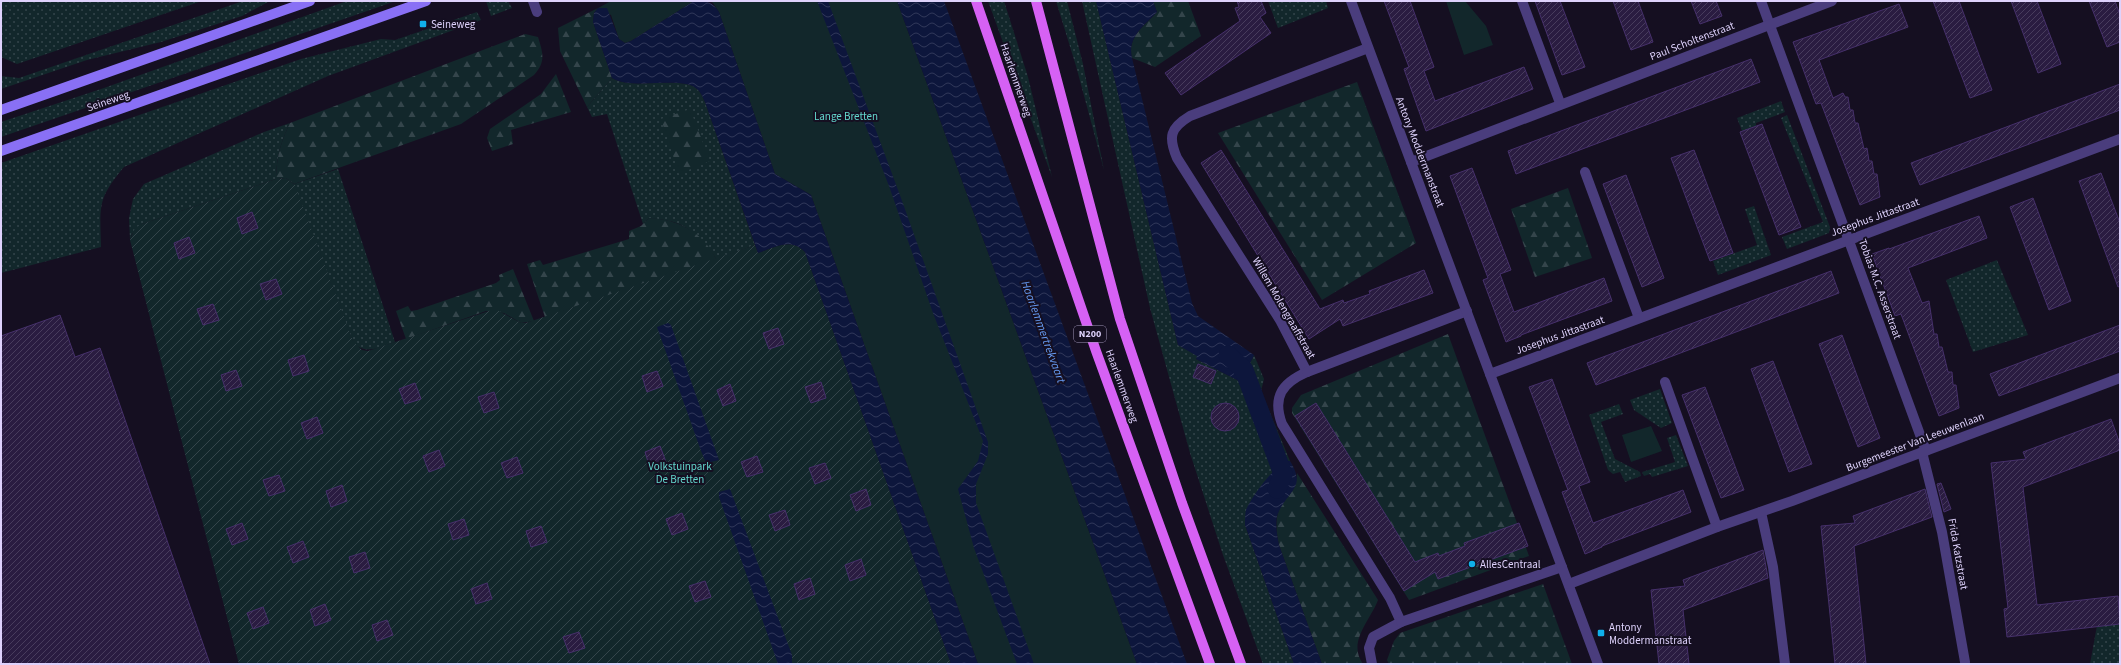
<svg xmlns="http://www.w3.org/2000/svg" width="2121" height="665" viewBox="0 0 2121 665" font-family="'Source Sans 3',sans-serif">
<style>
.grass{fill:url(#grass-dots)}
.forest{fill:url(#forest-firs)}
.park{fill:#12272b}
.garden{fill:url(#garden-furrows)}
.water{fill:url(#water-waves)}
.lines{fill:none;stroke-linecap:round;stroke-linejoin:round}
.canal{stroke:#0d163c;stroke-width:19}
.building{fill:url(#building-hatch);stroke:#46306b}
.minor{stroke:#4a3d7d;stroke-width:10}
.tertiary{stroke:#4a3d7d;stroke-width:10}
.secondary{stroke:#8970f5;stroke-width:10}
.primary{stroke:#d661f4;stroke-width:10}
.poi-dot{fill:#10b0ea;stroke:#150f21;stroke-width:1.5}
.labels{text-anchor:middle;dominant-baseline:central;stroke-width:4;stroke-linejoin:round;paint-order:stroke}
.shield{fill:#150f21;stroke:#a298ba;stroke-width:1}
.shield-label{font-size:10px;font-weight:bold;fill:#ded2fc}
.poi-label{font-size:11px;fill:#ded2fc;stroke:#150f21;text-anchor:start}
.street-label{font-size:11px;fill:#ded2fc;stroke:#150f21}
.park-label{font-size:11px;fill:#63d7cd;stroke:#150f21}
.water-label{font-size:12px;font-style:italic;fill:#679cf5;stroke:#150f21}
</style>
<defs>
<pattern id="grass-dots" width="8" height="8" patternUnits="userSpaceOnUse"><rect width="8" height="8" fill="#12272b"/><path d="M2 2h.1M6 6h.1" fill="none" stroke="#34454b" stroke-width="1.8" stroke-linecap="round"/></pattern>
<pattern id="forest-firs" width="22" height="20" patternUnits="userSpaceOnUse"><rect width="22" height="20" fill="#12272b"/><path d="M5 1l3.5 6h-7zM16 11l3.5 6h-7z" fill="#34454b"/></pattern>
<pattern id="garden-furrows" width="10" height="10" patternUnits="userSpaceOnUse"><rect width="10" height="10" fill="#12272b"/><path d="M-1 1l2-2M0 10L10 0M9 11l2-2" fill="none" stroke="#34454b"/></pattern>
<pattern id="water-waves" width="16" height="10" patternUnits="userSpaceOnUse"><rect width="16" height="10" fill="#0d163c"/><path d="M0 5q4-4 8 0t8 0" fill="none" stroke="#303759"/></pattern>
<pattern id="building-hatch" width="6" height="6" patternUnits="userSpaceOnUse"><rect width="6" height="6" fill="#2a1c41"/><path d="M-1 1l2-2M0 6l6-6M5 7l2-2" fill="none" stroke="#483c5d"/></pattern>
</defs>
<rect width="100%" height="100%" fill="#150f21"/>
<g class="grass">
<path d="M1,1H202L17,64L1,57Z"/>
<path d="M243,1H270L242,16L161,42L87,60L1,89V76L19,78Z"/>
<path d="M347,1H396L1,137V122L104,88Z"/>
<path d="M486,1H508L512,8L491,16Z"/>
<path d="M988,1H1004L1028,77L1052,177Z"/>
<path d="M1056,1H1067L1083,64L1104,170L1076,66Z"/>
<path d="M1082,1H1096L1178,345L1198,356L1196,359L1241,382L1254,355L1264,379L1261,391L1290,461H1286L1280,464L1252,500L1245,525L1294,664H1263L1223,555L1190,453L1150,308Z"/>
<path d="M1268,1H1326L1328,8L1278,28Z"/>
<path d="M477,12L481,20L328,76L124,167C97,199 100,206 101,247L1,273V163L301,59L381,39L395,40Z"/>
<path d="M612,78C633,91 683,75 697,89C701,92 703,98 705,102L755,245L716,259C711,249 694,232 685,227C676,221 660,219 649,218L643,224L607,114L592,117L587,107Z"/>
<path d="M1781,101L1785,112L1756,123V126L1742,131L1737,118Z"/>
<path d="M1787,115L1830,227L1829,233L1787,249L1782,237L1823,222L1781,118Z"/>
<path d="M290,123C280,144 277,156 276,179L142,224L132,234L130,240L129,218L133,199L144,184L264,132Z"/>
<path d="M338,169L395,342C380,347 365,356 353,342L294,184Z"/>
<path d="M1754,206L1771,255L1718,275L1713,261L1757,245L1745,209Z"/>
<path d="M1997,260L2028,335L1973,352L1946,280Z"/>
<path d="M1660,389L1672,423L1661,428L1634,410L1630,400Z"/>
<path d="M1619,404L1623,414L1601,422L1615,459L1640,472L1641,476L1625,482L1620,472L1613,474L1608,470L1589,415Z"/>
<path d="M1676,435L1688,466L1652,477L1650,474L1644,476L1642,472L1675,462L1667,438Z"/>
<path d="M2120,619V664H2090L2098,620Z"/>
</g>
<g class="forest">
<path d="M1153,1H1188L1201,36L1155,67L1132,58C1127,37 1144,26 1157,12Z"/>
<path d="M598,8L594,13L593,22L612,78L587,107L560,51L558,28Z"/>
<path d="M525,34L538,37C543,53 546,62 534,75L461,124L294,184L286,178L276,179C277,156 280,144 290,123Z"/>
<path d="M556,74L571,112L511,130L513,144L492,151L487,138L490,129L541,94Z"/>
<path d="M1357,82L1416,243L1322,300L1218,133Z"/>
<path d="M690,109L710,161L679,174L661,119Z"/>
<path d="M1568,188L1592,258L1535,277L1511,209Z"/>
<path d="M649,218C677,219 703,232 716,259L545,317L527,264L540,260L543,265L629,239V231L641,226Z"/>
<path d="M513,269L534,321L521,323L504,313L486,311L406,339L396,311L408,306L411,311L417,310L496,283L500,280L499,275Z"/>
<path d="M1448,334L1529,556L1409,600L1292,413V408L1301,395Z"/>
<path d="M1297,473L1378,600C1370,621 1347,642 1363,664H1322L1279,545C1277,535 1275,523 1278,513C1282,498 1297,494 1297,473Z"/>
<path d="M1543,584L1572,664H1389L1387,660L1394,641L1400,633Z"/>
</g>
<g class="park">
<path d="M611,1H694L631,41L625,43L619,39L611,15L598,8Z"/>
<path d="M710,1H897L1137,664H978L811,195L775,174L719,12L713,3Z"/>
<path d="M1446,1H1465L1486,26L1493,45L1464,55Z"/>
<path d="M1651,426L1662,451L1631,462L1622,435Z"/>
</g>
<path class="garden" d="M286,178L295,185L353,341L362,350L368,351L495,309L521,323H526L755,245L758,253C775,247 791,237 805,252L951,664H239L130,240L135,228L142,224L276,179Z"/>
<g class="water">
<path d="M694,1C707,1 712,1 719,12L775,174L811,195L978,664H951L805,252C791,237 775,247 758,253L705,102C703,98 701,92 697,89C683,75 633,91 612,78L593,22L594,13L598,8H607L619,39L625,43L631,41Z"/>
<path d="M817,1H828L901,198L988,442V454L976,484V503L1034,664H1017L974,548L958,489L978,461L983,441L933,313L889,186Z"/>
<path d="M897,1H944L1187,664H1137Z"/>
<path d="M1096,1H1153L1157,12C1144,26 1127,37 1132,58L1192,303L1198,316L1254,355L1241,382L1196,359L1197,356L1178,345Z"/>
<path d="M668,323L671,325L719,460L706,463L701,451L657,327Z"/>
<path d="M1286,461H1290C1306,487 1290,489 1279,511C1274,520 1277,535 1279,545L1322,664H1294L1245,525C1245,520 1245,514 1246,510C1252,496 1273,468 1286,461Z"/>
<path d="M730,489L792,655V664H778L719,497V492Z"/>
</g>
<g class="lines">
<path class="canal" d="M1228,355L1244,370L1283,474L1277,489"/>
</g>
<g class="building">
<path d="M1237,1H1261L1266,13L1260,17L1271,33L1181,95L1165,73L1240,21L1235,8L1239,7Z"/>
<path d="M1384,1H1410L1434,67L1424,71L1435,101L1524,67L1533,89L1426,131L1404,69L1409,67Z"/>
<path d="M1535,1H1560L1585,67L1562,75Z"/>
<path d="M1613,1H1638L1653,42L1631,50Z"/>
<path d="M1691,1H1716L1722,16L1700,24Z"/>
<path d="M1933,1H1959L1992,90L1970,98Z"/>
<path d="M2011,1H2037L2061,64L2038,73Z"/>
<path d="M2089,1H2115L2120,15V42L2107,47Z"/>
<path d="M1899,4L1908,27L1819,60L1833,98L1843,93L1845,97H1848L1850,110H1853L1855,123H1858L1864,149L1867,148L1869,161H1872L1874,174H1877L1880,197L1860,205L1821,103L1816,104L1793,42Z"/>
<path d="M1751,59L1760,82L1516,174L1508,151Z"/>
<path d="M2120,84V110L1920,185L1911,163Z"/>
<path d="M1762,124L1801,227L1779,235L1740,132Z"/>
<path d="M1221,150L1320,309L1343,300L1344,303L1370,294L1369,291L1424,270L1433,293L1343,326L1340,319L1309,339L1201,163Z"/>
<path d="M1694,150L1733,253L1710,261L1671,158Z"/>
<path d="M1472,168L1511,270L1500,274L1514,312L1604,278L1612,301L1521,335V336L1506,342L1483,280L1488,278L1450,176Z"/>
<path d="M2101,173L2120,223V286L2118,287L2079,181Z"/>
<path d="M1626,175L1664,278L1642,287L1603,184Z"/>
<path d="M2033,198L2071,301L2049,310L2010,207Z"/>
<path d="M252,212L258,228L242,234L237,218Z"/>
<path d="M1979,216L1987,238L1908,268L1922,303L1929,301L1934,334H1937L1939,347H1942L1948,372H1952L1953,385H1956L1959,408L1939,416L1901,314L1895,316L1872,254L1889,248V249Z"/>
<path d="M189,237L195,253L179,259L174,243Z"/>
<path d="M1831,271L1839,293L1596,385L1587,363Z"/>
<path d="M276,279L282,294L266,300L260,284Z"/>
<path d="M213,304L219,320L203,325L197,309Z"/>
<path d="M60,315L75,357L100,348L210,664H1V336Z"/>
<path d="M2120,325V351L1999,396L1990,374Z"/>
<path d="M778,328L784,344L769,349L763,333Z"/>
<path d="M1842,335L1880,438L1858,447L1819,344Z"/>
<path d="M304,355L309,371L293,376L288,360Z"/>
<path d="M1773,361L1812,464L1789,472L1751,369Z"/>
<path d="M1198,364L1216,371L1211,384L1193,377Z"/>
<path d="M236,370L242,386L226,391L221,375Z"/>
<path d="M657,371L663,386L647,392L642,376Z"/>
<path d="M1552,379L1590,482L1579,486L1593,523L1683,490L1691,512L1602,546V547L1585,554L1562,492L1568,490L1529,387Z"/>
<path d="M821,382L826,398L811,403L805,387Z"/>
<path d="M415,383L421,399L405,404L399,389Z"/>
<path d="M730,384L736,401L723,406L717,390Z"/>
<path d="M1705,387L1744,490L1721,498L1682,395Z"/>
<path d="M494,392L499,408L484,413L478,397Z"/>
<path d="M1316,403L1415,562L1438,553L1439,556L1465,546L1464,543L1519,523L1528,546L1438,579L1435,572L1404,591L1295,416Z"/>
<circle cx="1225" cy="417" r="14"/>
<path d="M317,417L323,433L307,439L301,423Z"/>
<path d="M2111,419L2120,444V450L2023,487L2037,605L2118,596L2120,624L2007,637L2004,609L2008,608L1991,463L2026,459L2023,452Z"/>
<path d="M660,446L666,462L650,468L645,452Z"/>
<path d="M439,450L445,466L429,472L423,456Z"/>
<path d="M757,456L763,472L747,477L741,462Z"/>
<path d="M517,457L523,473L507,478L501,463Z"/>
<path d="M825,463L831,478L815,484L809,468Z"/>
<path d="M279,475L285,491L269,496L263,480Z"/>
<path d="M1941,483L1951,509L1944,512L1937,484Z"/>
<path d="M342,485L347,501L331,507L326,491Z"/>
<path d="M866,489L871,505L856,511L850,495Z"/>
<path d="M1925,489L1932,517L1854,546L1866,664H1835L1821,526L1855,523L1853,516Z"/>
<path d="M785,510L790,525L775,531L769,515Z"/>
<path d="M682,513L688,529L672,535L666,519Z"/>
<path d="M464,519L469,535L453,540L448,524Z"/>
<path d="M242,523L248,539L232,545L226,529Z"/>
<path d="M541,526L547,542L531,547L526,531Z"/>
<path d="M303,541L309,557L293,563L287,547Z"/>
<path d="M1763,550L1768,578L1683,610L1689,664H1659L1651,590L1685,586L1683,580Z"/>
<path d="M365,552L370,568L354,573L349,557Z"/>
<path d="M861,559L866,575L850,581L845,565Z"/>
<path d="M810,578L815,594L799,600L794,584Z"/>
<path d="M705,581L711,597L695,602L689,586Z"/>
<path d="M487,583L492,599L476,604L471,589Z"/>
<path d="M325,604L331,620L315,626L310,610Z"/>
<path d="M263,607L269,623L253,629L247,613Z"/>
<path d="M387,620L393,635L377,641L372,625Z"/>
<path d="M579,632L585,648L569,653L563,637Z"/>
</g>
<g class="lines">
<g class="minor">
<path d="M533,1L537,12"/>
<path d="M1522,1L1560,103"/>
<path d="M1761,1L1926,451"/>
<path d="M1368,48L1190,116C1170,128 1168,137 1177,158L1280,320L1307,372C1282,383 1272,397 1282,424L1390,598L1401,622L1373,637L1369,648L1372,664"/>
<path d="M1411,162L1832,1"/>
<path d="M1585,172L1639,318"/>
<path d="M1307,372L1467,311"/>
<path d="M1490,374L2120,139"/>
<path d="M1665,382L1717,527"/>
<path d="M1922,452L1942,532L1965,662"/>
<path d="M1761,512L1773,567L1785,664"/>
<path d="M1401,622L1562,567"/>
</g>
<g class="tertiary">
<path d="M1351,1L1598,664"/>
<path d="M1569,584L1717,527L1792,501L2120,378"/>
</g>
<g class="secondary">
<path d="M1,110L310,1"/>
<path d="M1,151L426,1"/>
</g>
<g class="primary">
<path d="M976,1L1096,351L1210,664"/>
<path d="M1036,1L1120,319L1182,503L1241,664"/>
</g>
</g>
<g class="poi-dot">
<rect x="419" y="20" width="8" height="8" rx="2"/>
<circle cx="1472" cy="564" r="4"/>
<rect x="1597" y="629" width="8" height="8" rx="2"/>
</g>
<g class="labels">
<rect class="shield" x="1074" y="326" width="32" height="16" rx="3"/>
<g class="shield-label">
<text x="1090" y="334">N200</text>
</g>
<g class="poi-label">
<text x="431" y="24">Seineweg</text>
<text x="1480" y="564">AllesCentraal</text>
<text x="1609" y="627">Antony<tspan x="1609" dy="13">Moddermanstraat</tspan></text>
</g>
<g class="street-label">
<text transform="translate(1692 41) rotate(-21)">Paul Scholtenstraat</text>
<text transform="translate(1016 80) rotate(71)">Haarlemmerweg</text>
<text transform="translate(108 101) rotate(-19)">Seineweg</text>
<text transform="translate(1420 152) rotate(69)">Antony Moddermanstraat</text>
<text transform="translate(1875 217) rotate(-20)">Josephus Jittastraat</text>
<text transform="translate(1880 289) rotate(70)">Tobias M.C. Asserstraat</text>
<text transform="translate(1284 308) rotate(60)">Willem Molengraaffstraat</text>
<text transform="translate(1560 335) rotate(-20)">Josephus Jittastraat</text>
<text transform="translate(1122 386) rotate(70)">Haarlemmerweg</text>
<text transform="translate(1915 442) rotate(-21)">Burgemeester Van Leeuwenlaan</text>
<text transform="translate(1958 554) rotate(80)">Frida Katzstraat</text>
</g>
<g class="park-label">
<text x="846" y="116">Lange Bretten</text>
<text x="680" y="466">Volkstuinpark<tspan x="680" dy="13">De Bretten</tspan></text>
</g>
<g class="water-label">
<text transform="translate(1043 332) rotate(70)">Haarlemmertrekvaart</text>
</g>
</g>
<rect width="2121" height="665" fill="none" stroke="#ded2fc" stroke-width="4"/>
</svg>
